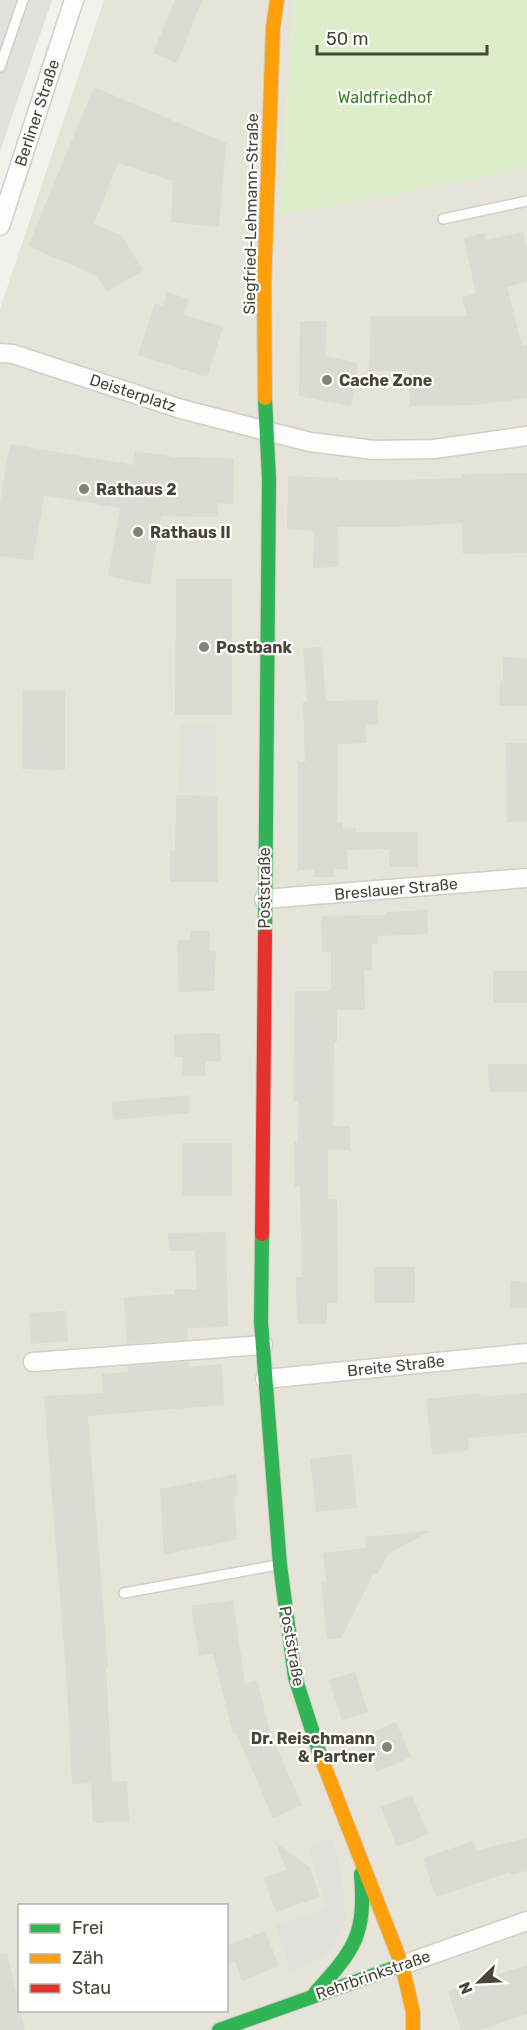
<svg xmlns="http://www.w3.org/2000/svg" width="527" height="2030" viewBox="0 0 527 2030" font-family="Rubik,sans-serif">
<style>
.residential{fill:#e6e3d8;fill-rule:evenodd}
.green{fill:#dbeec9}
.parking{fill:#e1e0da}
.building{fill:#dbdad3}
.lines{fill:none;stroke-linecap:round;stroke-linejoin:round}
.lane-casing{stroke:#d0cfc8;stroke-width:12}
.street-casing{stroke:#d0cfc8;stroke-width:21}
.fast-casing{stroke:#d2cfc1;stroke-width:16}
.slow-casing{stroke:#d2cfc1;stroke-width:16}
.jam-casing{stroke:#d2cfc1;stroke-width:16}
.lane{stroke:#fdfdfc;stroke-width:9}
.street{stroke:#fdfdfc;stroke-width:18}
.fast{stroke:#30b455;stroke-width:14}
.slow{stroke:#ff9f0a;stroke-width:14}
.jam{stroke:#e5322d;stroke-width:14}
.poi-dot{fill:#848175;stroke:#fff;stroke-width:2}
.labels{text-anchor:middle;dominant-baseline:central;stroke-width:4.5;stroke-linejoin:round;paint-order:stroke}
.park-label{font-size:16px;fill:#3c7e25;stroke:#fff}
.street-label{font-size:16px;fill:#494436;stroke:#fff}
.poi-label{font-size:16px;font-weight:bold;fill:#494436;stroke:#fff;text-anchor:start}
</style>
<rect width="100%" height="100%" fill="#f2f1eb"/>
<path class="residential" d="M104,0H294L280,215L527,168V2030H0V309ZM20,1906H226V2010H20Z"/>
<path class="green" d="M294,0H527V168L280,215Z"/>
<g class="parking">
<path d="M0,0H52L0,151Z"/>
<path d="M180,725L216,726L215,792H179Z"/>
<path d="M333,1837L343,1885L346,1916L336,1943L318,1960L291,1972L276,1925L327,1907L308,1847Z"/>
</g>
<g class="building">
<path d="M175,0H202L177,63L153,53Z"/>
<path d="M94,87L226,143L219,227L171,222L173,181L118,163L94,224L122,236L143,270L107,292L97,276L28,246Z"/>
<path d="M523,232L527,251V282L507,287L522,346L527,345V398L474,405L410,406L409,371H369L371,316H467L462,297L476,294L464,238L484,233L486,240Z"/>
<path d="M167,292L189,299L184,315L223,327L207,377L138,355L155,303L163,306Z"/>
<path d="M300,321H327L325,356L358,363L351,406L299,396Z"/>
<path d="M10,444L133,465L135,451L175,457L234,458L233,504L218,503V517L161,516L150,585L108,576L120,508L44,495L33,561L0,556V502Z"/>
<path d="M527,473V553L463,554L462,523L396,527H338L339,567L313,568L314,531L287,529L288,476L338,478V480H401L461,478V474Z"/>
<path d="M176,579H232V715H175Z"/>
<path d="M322,647L326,701L377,700L378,724L365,725L366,743L338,744L337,822H343V829L356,828V832H418V867H389V849L347,850L348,869H334V877H314V870H298V762H305L303,702H307L303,648Z"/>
<path d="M503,657L527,658V706H499L500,681H503Z"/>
<path d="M23,690H65V770L22,769Z"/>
<path d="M506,743H527V822H507Z"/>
<path d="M176,795L217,796L218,882H170V851H175Z"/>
<path d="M427,910L428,934L378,936V943L372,944V971H364L365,1010H337V1042H334L333,1126H350V1150H328V1199H337L338,1303H327V1324H297L296,1277H302L300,1187H295L294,1142L298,1143L299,1101H293L295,991H331V952H322L321,916L387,915V912Z"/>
<path d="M191,931H209L210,952L216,951L214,991L179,992L177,940H191Z"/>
<rect x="493" y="971" width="34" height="32"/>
<path d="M220,1033L221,1061H205V1076H182V1057H174V1034Z"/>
<path d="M488,1064H527V1092H489Z"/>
<path d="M189,1095L190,1113L113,1120L111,1102Z"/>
<rect x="182" y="1143" width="50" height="53"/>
<path d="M226,1232L228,1327L187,1328L188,1339L127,1344L124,1297L175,1294L174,1289H197L195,1251H169L168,1233Z"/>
<rect x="374" y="1267" width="41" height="36"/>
<path d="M510,1281L527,1282V1308H510Z"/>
<path d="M66,1311L68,1341L31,1344L29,1313Z"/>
<path d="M189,1362V1367L222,1364L224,1405L88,1416L108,1667H106L112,1782L127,1781L129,1821L93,1823L91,1783L72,1784L67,1685L44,1396L103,1393L102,1374L128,1372V1366Z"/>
<path d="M480,1393L481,1397L527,1393V1433L468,1438L469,1450L432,1455L426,1399Z"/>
<path d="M351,1454L357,1508L316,1512L310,1459Z"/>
<path d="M236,1474L238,1496L234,1497L237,1539L164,1555L160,1489Z"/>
<path d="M430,1531L388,1554L377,1575L374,1573L341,1638L327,1639L321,1581H326L323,1553L366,1548L365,1537Z"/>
<path d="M233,1600L245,1684L257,1680L270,1732L302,1805L273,1818L236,1733L233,1734L213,1654L199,1656L191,1606Z"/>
<path d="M355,1672L368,1712L342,1720L329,1680Z"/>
<path d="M396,1722L411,1757L377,1772L362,1737Z"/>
<path d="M412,1795L428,1834L397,1847L381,1807Z"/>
<path d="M527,1838V1871L511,1875L510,1872L436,1897L423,1858L473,1841L476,1851Z"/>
<path d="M276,1843L310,1868L320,1897L276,1912L264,1878L286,1870Z"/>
<path d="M265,1931L279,1966L242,1981L235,1961L226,1965V1946Z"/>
<path d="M7,1953L20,2010L25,2030H0V1954Z"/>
<path d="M527,1965V2014L479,2030H461L448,1991Z"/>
</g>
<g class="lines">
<g class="lane-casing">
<g id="lane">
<path d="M0,67L23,0"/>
<path d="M443,219L527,201"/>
<path d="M124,1593L277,1565"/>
</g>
</g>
<g class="street-casing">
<g id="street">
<path d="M0,226L74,0"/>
<path d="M0,353L13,354L181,409L310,442L374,450L434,449L527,436"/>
<path d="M264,899L527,878"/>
<path d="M33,1362L263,1345"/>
<path d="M265,1379L527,1353"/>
<path d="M402,1965L527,1921"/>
</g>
</g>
<g class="fast-casing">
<g id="fast">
<path d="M265,935L269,479L265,398"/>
<path d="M262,1234L261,1322L280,1565L295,1677L320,1755"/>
<path d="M315,1993C355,1949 366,1935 361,1874"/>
<path d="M219,2030L402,1965"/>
</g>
</g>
<g class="slow-casing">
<g id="slow">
<path d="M265,398L264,288L273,28L277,0"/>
<path d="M320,1755L402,1965L413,2012V2030"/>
</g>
</g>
<g class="jam-casing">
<path id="jam" d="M262,1234L265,935"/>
</g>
<use href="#lane" class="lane"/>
<use href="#street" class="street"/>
<use href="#fast" class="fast"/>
<use href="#slow" class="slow"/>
<use href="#jam" class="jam"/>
</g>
<g class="poi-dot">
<circle cx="327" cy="380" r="6"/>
<circle cx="84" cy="489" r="6"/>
<circle cx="138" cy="532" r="6"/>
<circle cx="204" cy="647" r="6"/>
<circle cx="387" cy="1747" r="6"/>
</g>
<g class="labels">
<g class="park-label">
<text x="385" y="97">Waldfriedhof</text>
</g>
<g class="street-label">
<text transform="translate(37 113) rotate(-72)">Berliner Straße</text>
<text transform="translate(251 214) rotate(-89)">Siegfried-Lehmann-Straße</text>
<text transform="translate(133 393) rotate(18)">Deisterplatz</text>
<text transform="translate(264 888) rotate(-90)">Poststraße</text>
<text transform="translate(396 889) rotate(-5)">Breslauer Straße</text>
<text transform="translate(396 1366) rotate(-6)">Breite Straße</text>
<text transform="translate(292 1646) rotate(80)">Poststraße</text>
<text transform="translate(373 1975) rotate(-19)">Rehrbrinkstraße</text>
</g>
<g class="poi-label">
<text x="339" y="380">Cache Zone</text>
<text x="96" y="489">Rathaus 2</text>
<text x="150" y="532">Rathaus II</text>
<text x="216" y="647">Postbank</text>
<text x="375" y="1738" text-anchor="end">Dr. Reischmann<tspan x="375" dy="18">&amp; Partner</tspan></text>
</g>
</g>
<rect x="18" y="1904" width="210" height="108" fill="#ffffff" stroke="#b6b4af" stroke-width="1.5"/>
<rect x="30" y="1924" width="30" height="9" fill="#30b455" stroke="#b6b4af" stroke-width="1.5"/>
<text x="72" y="1934" font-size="18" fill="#494436">Frei</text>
<rect x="30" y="1954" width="30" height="9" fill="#ff9f0a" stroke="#b6b4af" stroke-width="1.5"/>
<text x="72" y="1964" font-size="18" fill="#494436">Zäh</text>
<rect x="30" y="1984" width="30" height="9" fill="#e5322d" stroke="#b6b4af" stroke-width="1.5"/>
<text x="72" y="1994" font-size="18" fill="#494436">Stau</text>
<g transform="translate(479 1982) rotate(246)" stroke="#ffffff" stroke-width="4.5" paint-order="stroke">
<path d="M0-4.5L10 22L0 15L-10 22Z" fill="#494436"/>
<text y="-9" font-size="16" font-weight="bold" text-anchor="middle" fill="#494436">N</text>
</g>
<path d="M317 45v9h170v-9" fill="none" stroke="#494436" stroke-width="3"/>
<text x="326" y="45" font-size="18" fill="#494436" stroke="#ffffff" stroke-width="4.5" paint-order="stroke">50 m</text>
</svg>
